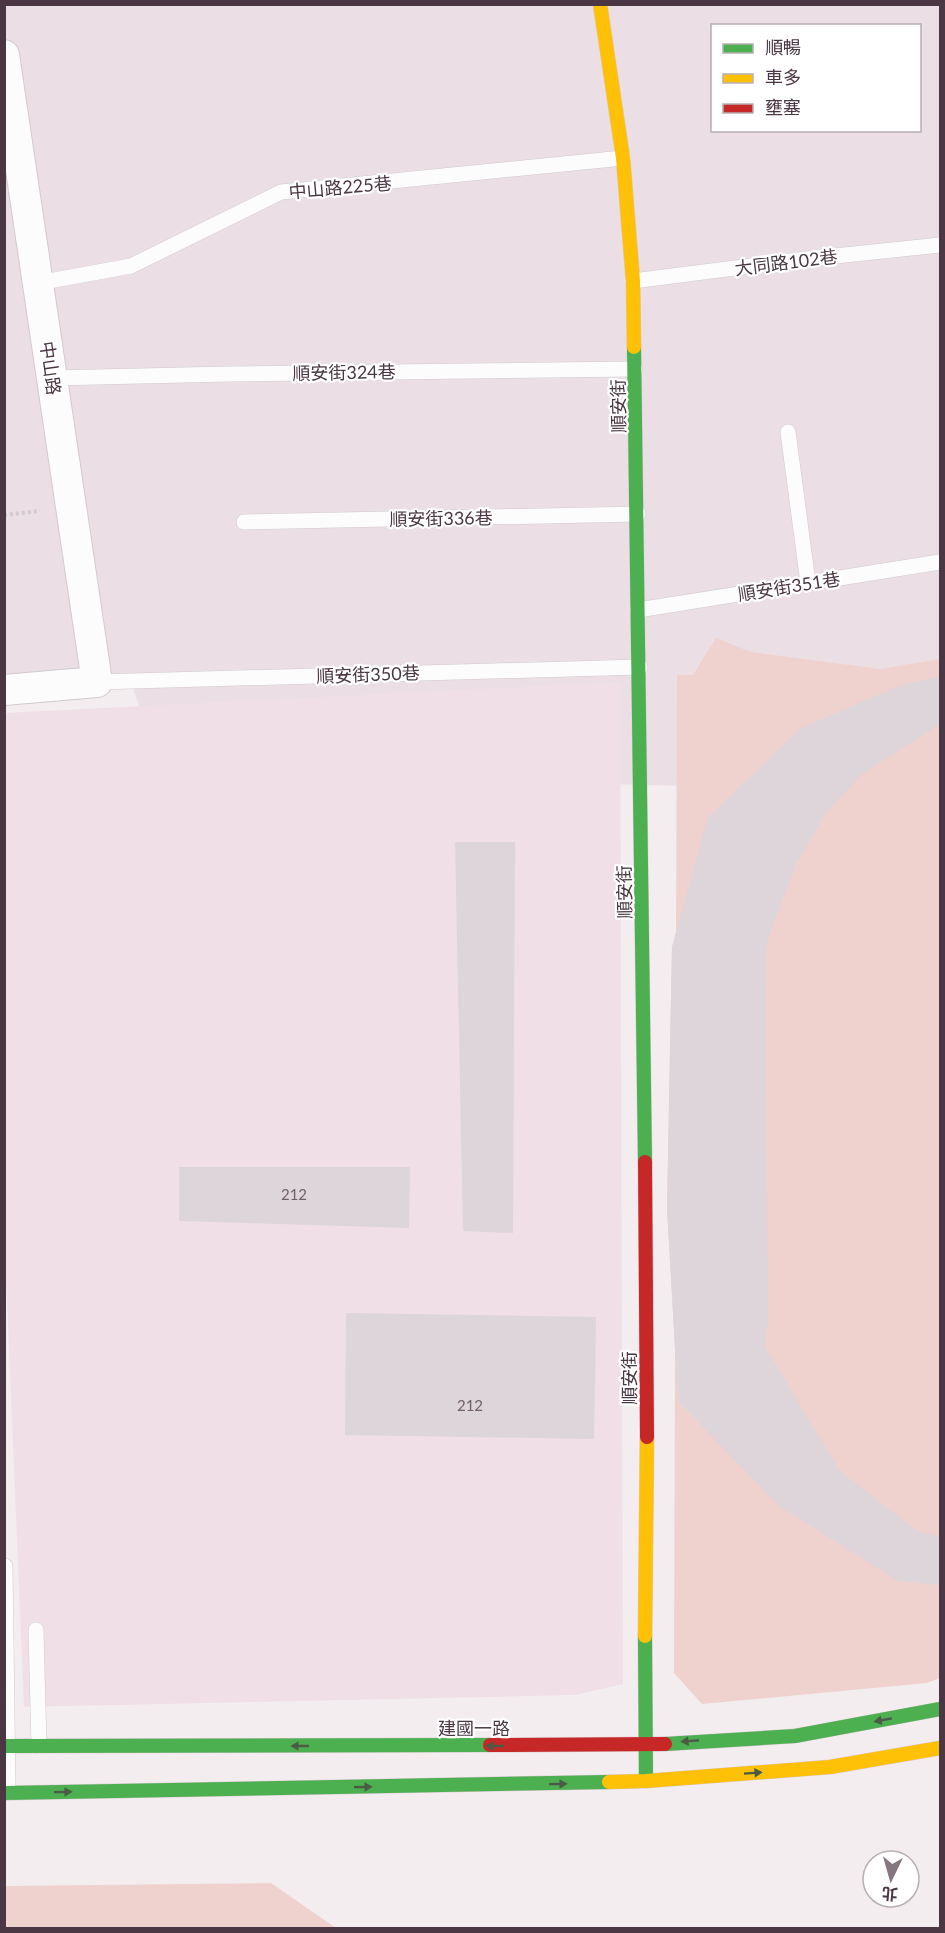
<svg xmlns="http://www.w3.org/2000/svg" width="945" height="1933" viewBox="0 0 945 1933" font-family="Lato,'Noto Sans TC',sans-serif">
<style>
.residential{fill:#ebdee5;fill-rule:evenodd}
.education{fill:#f1dfe8}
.green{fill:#efd2cd}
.building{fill:#ddd5d9}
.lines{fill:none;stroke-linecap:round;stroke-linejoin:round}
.lane-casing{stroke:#d1cace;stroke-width:16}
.street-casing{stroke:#d1cace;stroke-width:32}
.fast-casing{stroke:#dacad2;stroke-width:15}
.slow-casing{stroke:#dacad2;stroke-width:15}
.jam-casing{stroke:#dacad2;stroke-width:15}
.path{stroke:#d3cbd0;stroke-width:4;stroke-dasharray:3 3;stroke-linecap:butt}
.lane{stroke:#fdfcfd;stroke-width:15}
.street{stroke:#fdfcfd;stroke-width:30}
.fast{stroke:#4caf50;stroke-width:14}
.slow{stroke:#ffc107;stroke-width:14}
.jam{stroke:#c62828;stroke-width:14}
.oneway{fill:#4b5b47}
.labels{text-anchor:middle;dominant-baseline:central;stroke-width:4.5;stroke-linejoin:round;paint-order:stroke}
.number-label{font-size:15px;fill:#705f69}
.street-label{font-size:18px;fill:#4a3743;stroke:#fff}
</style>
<rect width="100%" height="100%" fill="#f3edf0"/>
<path class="residential" d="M4,5H940V684L688,786L163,773L130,680H5ZM712,26H920V130H712Z"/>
<path class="education" d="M620,682L623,1684L576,1695L24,1707L4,1231V713Z"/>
<g class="green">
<path d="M716,638L751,652L880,669L940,659V1678L927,1683L702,1704L674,1673L675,1349L667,1208L672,947L676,933L677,675H693Z"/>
<path d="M271,1883L336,1928H5V1886Z"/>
</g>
<g class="building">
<path d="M940,677V724L861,775L825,814L795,866L767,942L766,1023L768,1322L765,1347L839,1470L917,1531L940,1537V1585L898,1581L779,1506L678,1401L667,1208L672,947L708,817L801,728L901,685Z"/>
<path d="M455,842H515L513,1233L463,1231Z"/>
<path d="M179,1167H410L409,1228L179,1221Z"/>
<path d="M346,1313L596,1317L594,1439L345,1435Z"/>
</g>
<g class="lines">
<g class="lane-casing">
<g id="lane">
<path d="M633,281L797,260L940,245"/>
<path d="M38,283L131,266L281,192L623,158"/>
<path d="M52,378L229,374L635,369"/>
<path d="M788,432L808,583"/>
<path d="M244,522L638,514"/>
<path d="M638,610L940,562"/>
<path d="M97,682L640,667"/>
<path d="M5,1566L8,1793"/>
<path d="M36,1630L39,1746"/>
</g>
</g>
<g class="street-casing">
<path id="street" d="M4,55L97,682L4,690"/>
</g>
<g class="fast-casing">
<g id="fast">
<path d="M634,347L645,1162"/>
<path d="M645,1636L646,1781"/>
<path d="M665,1744L795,1736L940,1709"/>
<path d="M4,1746L490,1745"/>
<path d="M4,1793L609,1782"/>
</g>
</g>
<g class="slow-casing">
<g id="slow">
<path d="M600,4L623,158L633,281L634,347"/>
<path d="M645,1636L647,1437"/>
<path d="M609,1782L646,1781L830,1767L940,1748"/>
</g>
</g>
<g class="jam-casing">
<g id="jam">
<path d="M645,1162L647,1437"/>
<path d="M490,1745L665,1744"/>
</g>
</g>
<path class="path" d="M4,515L40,511"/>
<use href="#lane" class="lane"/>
<use href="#street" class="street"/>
<use href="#fast" class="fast"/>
<use href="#slow" class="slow"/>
<use href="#jam" class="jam"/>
</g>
<defs><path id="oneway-solid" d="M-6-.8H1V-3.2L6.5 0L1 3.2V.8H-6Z" transform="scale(1.5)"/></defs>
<g class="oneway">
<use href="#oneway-solid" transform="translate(883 1720) rotate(170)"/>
<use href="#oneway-solid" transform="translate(690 1741) rotate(175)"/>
<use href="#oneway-solid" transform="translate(300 1746) rotate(-180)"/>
<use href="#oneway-solid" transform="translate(495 1746) rotate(-180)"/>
<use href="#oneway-solid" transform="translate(753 1773) rotate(-4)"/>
<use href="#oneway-solid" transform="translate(558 1784) rotate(-1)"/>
<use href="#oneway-solid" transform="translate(363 1787) rotate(-1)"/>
<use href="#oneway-solid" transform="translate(63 1792) rotate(-1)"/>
</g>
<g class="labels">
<g class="number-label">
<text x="294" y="1194">212</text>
<text x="470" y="1405">212</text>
</g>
<g class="street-label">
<text transform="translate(340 187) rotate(-5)">中山路225巷</text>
<text transform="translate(786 262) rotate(-7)">大同路102巷</text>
<text transform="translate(51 368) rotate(82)">中山路</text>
<text transform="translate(344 372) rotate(-1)">順安街324巷</text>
<text transform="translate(618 406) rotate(-91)">順安街</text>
<text transform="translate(441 518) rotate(-1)">順安街336巷</text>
<text transform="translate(789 586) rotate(-9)">順安街351巷</text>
<text transform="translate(368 674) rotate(-2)">順安街350巷</text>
<text transform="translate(624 892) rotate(-91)">順安街</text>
<text transform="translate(629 1378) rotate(-90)">順安街</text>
<text x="474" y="1728">建國一路</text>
</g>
</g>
<rect width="945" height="1933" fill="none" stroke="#4a3743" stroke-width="12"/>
<rect x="711" y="24" width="210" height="108" fill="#ffffff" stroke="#b7afb4" stroke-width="1.5"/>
<rect x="723" y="44" width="30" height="9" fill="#4caf50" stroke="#b7afb4" stroke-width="1.5"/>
<text x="765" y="54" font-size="18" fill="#4a3743">順暢</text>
<rect x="723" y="74" width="30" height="9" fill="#ffc107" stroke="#b7afb4" stroke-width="1.5"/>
<text x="765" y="84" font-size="18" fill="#4a3743">車多</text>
<rect x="723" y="104" width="30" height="9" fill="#c62828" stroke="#b7afb4" stroke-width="1.5"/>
<text x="765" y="114" font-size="18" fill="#4a3743">壅塞</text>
<g transform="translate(891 1879) rotate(185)"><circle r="28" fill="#ffffff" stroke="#b7afb4" stroke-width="1.5"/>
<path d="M0-4.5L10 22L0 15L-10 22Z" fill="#857780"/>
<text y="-9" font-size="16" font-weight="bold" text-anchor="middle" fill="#4a3743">北</text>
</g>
</svg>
